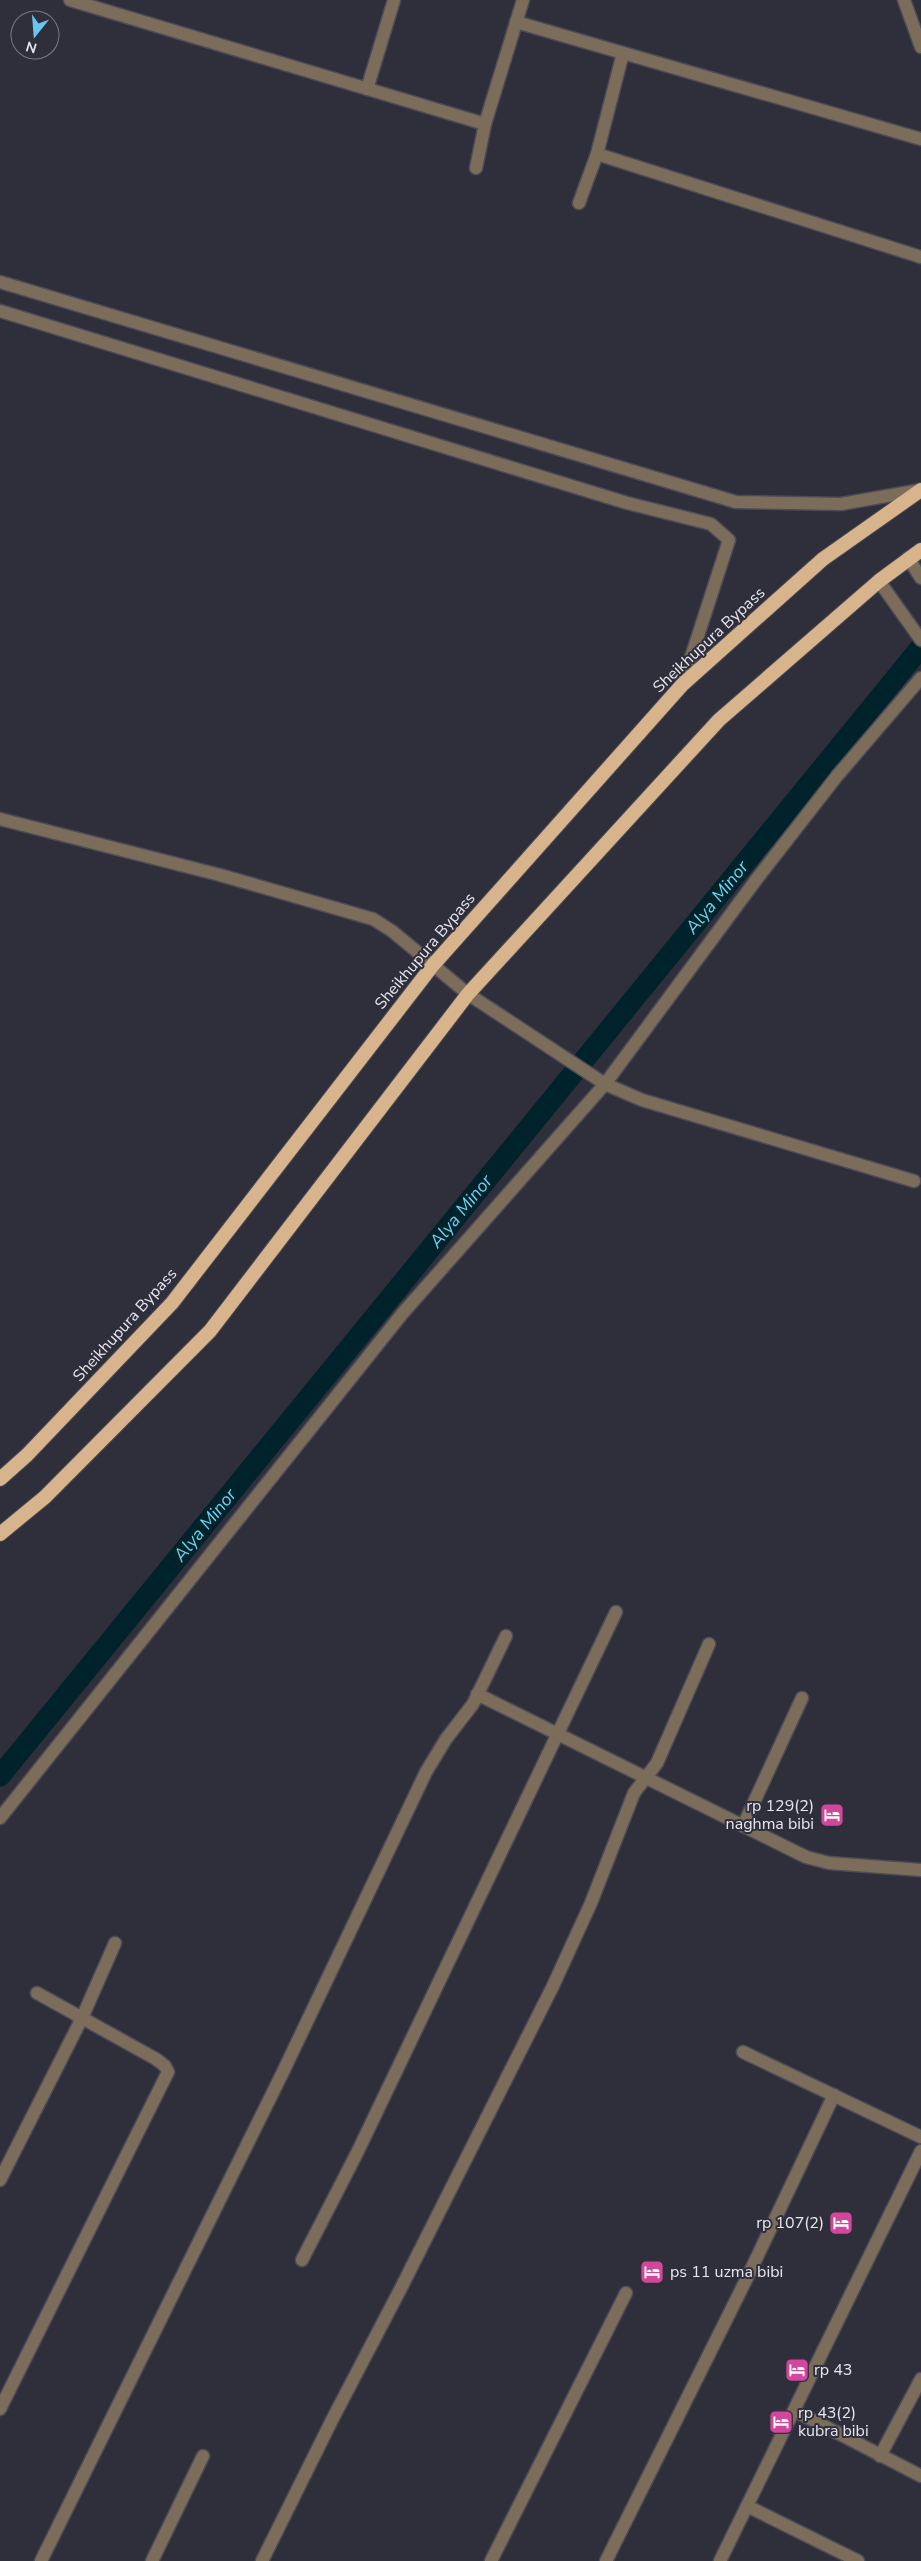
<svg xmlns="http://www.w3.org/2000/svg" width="921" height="2561" viewBox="0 0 921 2561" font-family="'Nunito Sans',sans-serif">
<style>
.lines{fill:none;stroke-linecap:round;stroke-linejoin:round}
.canal{stroke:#00222a;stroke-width:21}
.minor-casing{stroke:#4c4b58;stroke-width:15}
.trunk-casing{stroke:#4c4b58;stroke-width:16}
.minor{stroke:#7c6d5b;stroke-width:12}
.trunk{stroke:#d7b48b;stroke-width:14}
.labels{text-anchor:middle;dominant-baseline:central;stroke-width:4;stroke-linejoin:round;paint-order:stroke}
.street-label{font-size:16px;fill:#e7e6ef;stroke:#2f2e3b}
.poi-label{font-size:16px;fill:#e7e6ef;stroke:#2f2e3b;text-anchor:start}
.water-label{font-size:18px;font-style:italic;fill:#6dd5f0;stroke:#2f2e3b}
</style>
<rect width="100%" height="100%" fill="#2f2e3b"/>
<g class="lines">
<path class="canal" id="s1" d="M0,1776L921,647"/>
<g class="minor-casing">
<g id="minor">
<path d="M70,0L485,124"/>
<path d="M904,0L921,47"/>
<path d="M516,22L921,139"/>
<path d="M367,89L394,0"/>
<path d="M597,154L623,53"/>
<path d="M476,168L485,124L523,0"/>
<path d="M579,203L597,154L921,257"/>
<path d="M0,282L736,502L841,504L921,490"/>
<path d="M0,311L627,503L711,524L729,540L682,685"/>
<path d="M908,558L921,578"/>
<path d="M879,581L921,640"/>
<path d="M0,819L220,875L373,919L392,931L468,994L605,1084L642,1100L914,1181"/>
<path d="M477,1694L806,1857L829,1863L921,1870"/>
<path d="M0,1818L402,1314L605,1084L756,880L837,776L921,678"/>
<path d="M743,1826L802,1698"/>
<path d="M743,2052L921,2137"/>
<path d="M0,2180L82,2018L115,1943"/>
<path d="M302,2260L358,2151L616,1612"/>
<path d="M0,2409L168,2072L165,2066L156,2059L37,1993"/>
<path d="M795,2411L921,2476"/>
<path d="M880,2456L921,2379"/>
<path d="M747,2506L858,2561"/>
<path d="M41,2561L282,2074L426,1772L446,1739L473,1704L506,1636"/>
<path d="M152,2561L203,2456"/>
<path d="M262,2561L332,2420L401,2288L553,1986L591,1903L634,1793L657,1763L709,1644"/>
<path d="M491,2561L626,2293"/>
<path d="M606,2561L747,2278L834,2095"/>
<path d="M720,2561L921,2151"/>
</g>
</g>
<g class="trunk-casing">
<g id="trunk">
<path d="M0,1479L27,1455L172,1303L433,965L682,685L823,559L921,490"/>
<path d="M0,1534L45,1497L210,1331L468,994L719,720L879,581L921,550"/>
</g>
</g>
<use href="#minor" class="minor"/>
<use href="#trunk" class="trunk"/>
</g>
<defs>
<g id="hotel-square" transform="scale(1.25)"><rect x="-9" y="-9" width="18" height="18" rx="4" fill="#d1479c" stroke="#2f2e3b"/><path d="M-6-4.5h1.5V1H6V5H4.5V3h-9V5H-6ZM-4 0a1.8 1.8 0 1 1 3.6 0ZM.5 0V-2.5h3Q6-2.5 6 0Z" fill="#fff"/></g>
</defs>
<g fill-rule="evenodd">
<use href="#hotel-square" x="832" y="1815"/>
<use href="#hotel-square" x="841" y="2223"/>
<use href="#hotel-square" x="652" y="2272"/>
<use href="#hotel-square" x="797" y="2370"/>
<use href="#hotel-square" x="781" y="2422"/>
</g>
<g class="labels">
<g class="street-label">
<text transform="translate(709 640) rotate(-43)">Sheikhupura Bypass</text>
<text transform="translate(425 951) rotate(-50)">Sheikhupura Bypass</text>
<text transform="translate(125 1325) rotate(-48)">Sheikhupura Bypass</text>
</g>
<g class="poi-label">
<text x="814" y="1806" text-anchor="end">rp 129(2)<tspan x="814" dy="18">naghma bibi</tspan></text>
<text x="824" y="2223" text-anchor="end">rp 107(2)</text>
<text x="670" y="2272">ps 11 uzma bibi</text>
<text x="814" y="2370">rp 43</text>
<text x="798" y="2413">rp 43(2)<tspan x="798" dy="18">kubra bibi</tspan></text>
</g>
<g class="water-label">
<text stroke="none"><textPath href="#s1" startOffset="1134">Alya Minor</textPath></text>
<text stroke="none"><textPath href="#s1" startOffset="729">Alya Minor</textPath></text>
<text stroke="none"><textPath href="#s1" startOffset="324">Alya Minor</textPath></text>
</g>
</g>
<g transform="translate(35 35) rotate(197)"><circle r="24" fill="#2f2e3b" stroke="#797883"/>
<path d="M0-4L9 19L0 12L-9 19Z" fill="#68c4f0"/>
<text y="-8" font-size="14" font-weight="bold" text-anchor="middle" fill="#e7e6ef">N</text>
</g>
</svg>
